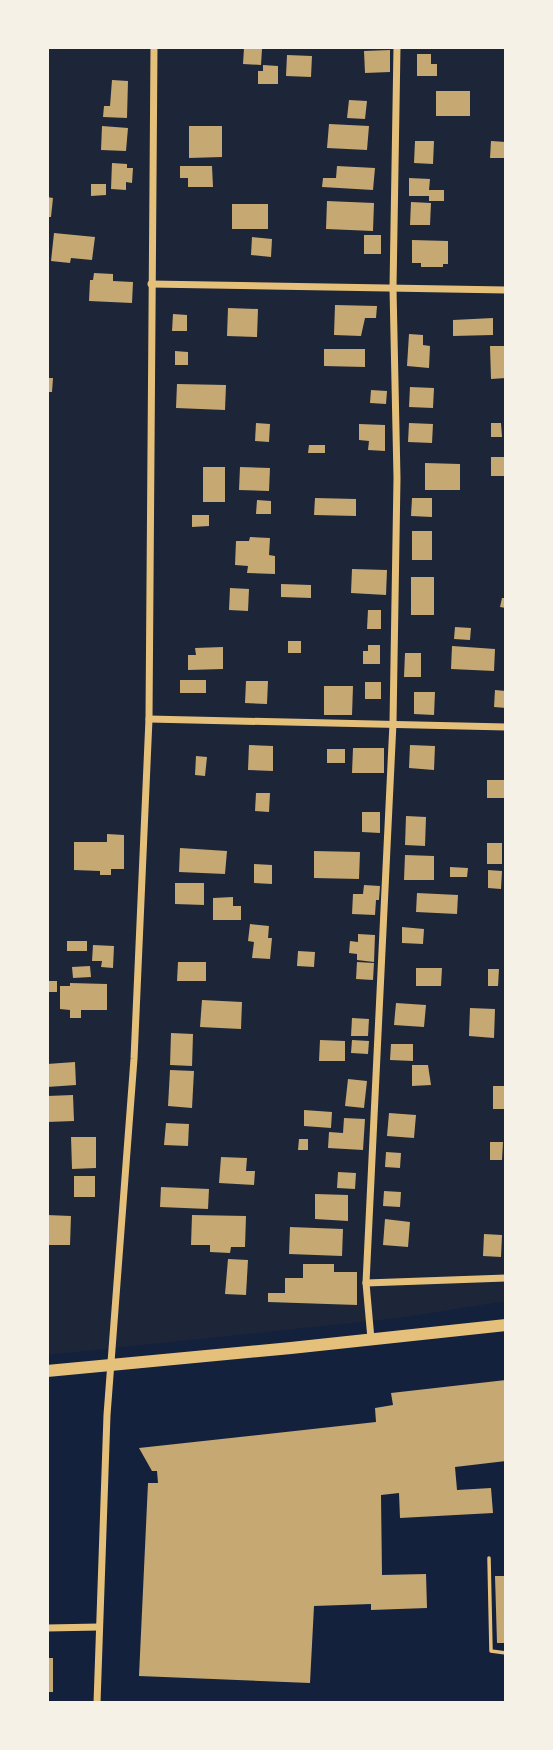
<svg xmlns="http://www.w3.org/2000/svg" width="553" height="1750" viewBox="0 0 553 1750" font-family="'Nunito Sans',sans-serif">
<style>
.green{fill:#1d2539}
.building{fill:#c6a872}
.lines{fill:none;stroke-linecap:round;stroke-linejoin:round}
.path{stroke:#e5c07b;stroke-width:3.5}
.minor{stroke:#e5c07b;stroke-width:7}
.secondary{stroke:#e5c07b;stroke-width:12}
</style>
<rect width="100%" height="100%" fill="#14213d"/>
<path class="green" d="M47,47H506V1301L398,1318L47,1355Z"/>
<g class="building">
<path d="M244,48L262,49L261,65L243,64Z"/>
<path d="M390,50V72L365,73L364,51Z"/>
<path d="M417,54H431V64H437V76H417Z"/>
<path d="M287,55L312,56L311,77L286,76Z"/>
<path d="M263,65L278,66V84H258V71H263Z"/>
<path d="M112,80L128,81L127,118L103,117L104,106H110Z"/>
<rect x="436" y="91" width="34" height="25"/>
<path d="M349,100L367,101L365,119L347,118Z"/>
<path d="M329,124L369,126L367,150L327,148Z"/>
<path d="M102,126L128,128L126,151L101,150Z"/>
<path d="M189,126H222V157L189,158Z"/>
<path d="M415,141H434L433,164L414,163Z"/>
<path d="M491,141L506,142V158H490Z"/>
<path d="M112,163L127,164V168H133L132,183L126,182V190L111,189Z"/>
<path d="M180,166H212L213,187H188V178H180Z"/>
<path d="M337,166L375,168L373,190L322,187L323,178H336Z"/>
<path d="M409,178L430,179L429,190H444V201H429V196H409Z"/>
<path d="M91,184H106V195L91,196Z"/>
<path d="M47,197L53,198L51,217H47Z"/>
<path d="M327,201L374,203L373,231L326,229Z"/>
<path d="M411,202L431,203L430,225H410Z"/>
<rect x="232" y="204" width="36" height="25"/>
<path d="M54,233L95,237L92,260L71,258L70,263L51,261Z"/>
<rect x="364" y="235" width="17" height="19"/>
<path d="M252,237L272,239L271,257L251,255Z"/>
<path d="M412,240L448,241V264H443V267H421V263H412Z"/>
<path d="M94,273L113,274V281L133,282L132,303L89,301L90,280H93Z"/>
<path d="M335,305L377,306L376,318H365L361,336L334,335Z"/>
<path d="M228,308L258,309L257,337L227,336Z"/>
<path d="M173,314L187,315V331H172Z"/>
<path d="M493,318V335L453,336V320Z"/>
<path d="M409,334L423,335V345L430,346L429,368L407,366Z"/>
<path d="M490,346H506V378L491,379Z"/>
<path d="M324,349H365V367L324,366Z"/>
<path d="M175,351L188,352V365H175Z"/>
<path d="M47,378H53L52,392H47Z"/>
<path d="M177,384L226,385L225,410L176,408Z"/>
<path d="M410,387L434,388L433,408L409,407Z"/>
<path d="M371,390L387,391L386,404L370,403Z"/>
<path d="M256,423L270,424L269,442L255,441Z"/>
<path d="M409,423L433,424L432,443L408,442Z"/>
<path d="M491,423H501L502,437H491Z"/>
<path d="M359,424L385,425V451L368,450L369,441L359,440Z"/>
<path d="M309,445H325V453H308Z"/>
<rect x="491" y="457" width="15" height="19"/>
<path d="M425,463L460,464V490H425Z"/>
<rect x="203" y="467" width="22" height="35"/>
<path d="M240,467L270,468L269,491L239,490Z"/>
<path d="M315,498L356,499V516L314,515Z"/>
<path d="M412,498H432V517L411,516Z"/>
<path d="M257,500L271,501V514H256Z"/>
<path d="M192,515H209V526L192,527Z"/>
<rect x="412" y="531" width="20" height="29"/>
<path d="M250,537L270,538L269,555L275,556V574L247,573L248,566L235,565L236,541H249Z"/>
<path d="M352,569L387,570L386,595L351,593Z"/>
<rect x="411" y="577" width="23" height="38"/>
<path d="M281,584L311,585V598L281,597Z"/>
<path d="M230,588L249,589L248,611L229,610Z"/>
<path d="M502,598H506V608L500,607Z"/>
<path d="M368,610H381V629H367Z"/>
<path d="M455,627L471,628L470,640L454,639Z"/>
<rect x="288" y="641" width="13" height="12"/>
<path d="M368,645H380V664H363V651H368Z"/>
<path d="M452,646L495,649L494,671L451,669Z"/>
<path d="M223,647V669L188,670V655H196L195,648Z"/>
<path d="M405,653H421V677H404Z"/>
<rect x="180" y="680" width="26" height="13"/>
<path d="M246,681H268L267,704L245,703Z"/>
<rect x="365" y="682" width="16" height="17"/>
<path d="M324,686H353L352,715H324Z"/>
<path d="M495,690L506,691V708L494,707Z"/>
<path d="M414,692H435L434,715L414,714Z"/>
<path d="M249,745L273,746V771L248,770Z"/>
<path d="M410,745L435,746L434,770L409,768Z"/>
<path d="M353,748H384V773H352Z"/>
<rect x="327" y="749" width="18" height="14"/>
<path d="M196,756L207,757L205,776L195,775Z"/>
<rect x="487" y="780" width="18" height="18"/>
<path d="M256,793H270L269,812L255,811Z"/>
<path d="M362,812H380V833L362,832Z"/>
<path d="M406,816L426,817L425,846L405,845Z"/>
<path d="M107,834L124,835V869H111V875H100V871L74,870V842H107Z"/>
<rect x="487" y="843" width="15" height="21"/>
<path d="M180,848L227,851L225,874L179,872Z"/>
<path d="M314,851L360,852L359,879L314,878Z"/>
<path d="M405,855L434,856V880H404Z"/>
<path d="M254,864L272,865V884L254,883Z"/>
<path d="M450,867L468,868L467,877H450Z"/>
<path d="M488,870L502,871L501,889L488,888Z"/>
<path d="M175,883H204V905L175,904Z"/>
<path d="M364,885L380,886L379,900H376L375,915L352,914L353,894H363Z"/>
<path d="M417,893L458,895L457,914L416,912Z"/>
<path d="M233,897V906H241V920H213V898Z"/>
<path d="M250,924L269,926L268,938H272L270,959L252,958L254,942L248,941Z"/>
<path d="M402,927L424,929L423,944L402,943Z"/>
<path d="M358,934L375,935L374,962L357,960V954L349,953L350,941L358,942Z"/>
<rect x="67" y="941" width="20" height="10"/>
<path d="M93,945L114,946L113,968L101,967L102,961H92Z"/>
<path d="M298,951L315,952L314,967L297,966Z"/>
<path d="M178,962H206V981H177Z"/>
<path d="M357,962L374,963L373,980L356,979Z"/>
<path d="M90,966L91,977L73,978L72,967Z"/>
<path d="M416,968H442L441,986H416Z"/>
<path d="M488,969H499L498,986H488Z"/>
<rect x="47" y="981" width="10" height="11"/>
<path d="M70,983L107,984V1010H81V1018H70V1010L60,1009V986H70Z"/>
<path d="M202,1000L242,1002L241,1029L200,1027Z"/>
<path d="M396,1003L426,1005L424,1027L394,1025Z"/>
<path d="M470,1008L495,1009L494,1038L469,1036Z"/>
<path d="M352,1018L369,1019L368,1036H351Z"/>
<path d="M171,1033L193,1034L192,1066L170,1065Z"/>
<path d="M320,1040L345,1041V1061H319Z"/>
<path d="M352,1040L369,1041L368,1054L351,1053Z"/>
<path d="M391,1044H413V1061L390,1060Z"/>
<path d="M75,1062L76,1085L47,1087V1064Z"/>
<path d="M412,1065H428L431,1085L412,1086Z"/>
<path d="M170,1070L194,1071L192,1108L168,1106Z"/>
<path d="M348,1079L367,1081L364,1108L345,1106Z"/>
<rect x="493" y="1086" width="13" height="23"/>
<path d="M73,1095L74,1121L47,1122V1096Z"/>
<path d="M304,1110L332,1112L331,1128L304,1126Z"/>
<path d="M389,1113L416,1115L414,1138L387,1136Z"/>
<path d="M344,1118L365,1119L363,1150L328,1148L329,1132L343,1133Z"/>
<path d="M166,1123L189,1124L188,1146L164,1145Z"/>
<path d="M71,1137H96V1168L72,1169Z"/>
<path d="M299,1139H308V1150H298Z"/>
<path d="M490,1142H503L502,1160H490Z"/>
<path d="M386,1152L401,1153L400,1168L385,1167Z"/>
<path d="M221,1157L247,1158L246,1171H255L254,1185L219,1183Z"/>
<path d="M338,1172L356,1173L355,1189L337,1188Z"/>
<rect x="74" y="1176" width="21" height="21"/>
<path d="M161,1187L209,1189L208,1209L160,1207Z"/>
<path d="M384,1191L401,1192L400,1207L383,1206Z"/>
<path d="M315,1194L348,1195V1221L315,1219Z"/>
<path d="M47,1215L71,1216L70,1245H47Z"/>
<path d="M192,1215L246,1216L245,1247H231L230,1253L210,1252V1245H191Z"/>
<path d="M385,1219L410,1222L408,1247L383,1245Z"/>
<path d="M290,1227L343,1229L342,1256L289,1254Z"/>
<path d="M484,1234L502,1235L501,1257L483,1256Z"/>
<path d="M228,1259L248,1260L246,1295L225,1294Z"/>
<path d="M303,1264H334V1272H357V1305L268,1302V1293H285V1278H303Z"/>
<path d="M506,1380V1461L455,1467L457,1490L491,1488L493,1513L400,1518L399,1493L381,1495L382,1575L426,1574L427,1608L371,1610V1604L314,1606L310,1683L139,1676L148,1483H158L157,1471H152L139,1448L376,1422L375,1408L393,1405L391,1393Z"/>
<path d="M495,1576H506V1643H497Z"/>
<rect x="47" y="1658" width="6" height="34"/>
</g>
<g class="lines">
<path class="path" d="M489,1558L491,1651L506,1653"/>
<g class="minor">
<path d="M151,284L506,290"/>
<path d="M149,719L506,727"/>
<path d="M366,1283L506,1278"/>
<path d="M371,1339L366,1283L393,723L397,478L393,288L397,47"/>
<path d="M47,1628L99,1627"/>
<path d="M97,1703L107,1415L134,1059L149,719L154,47"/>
</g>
<path class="secondary" d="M47,1371L291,1348L506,1325"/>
</g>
<rect width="553" height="1750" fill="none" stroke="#f6f1e7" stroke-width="98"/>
</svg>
